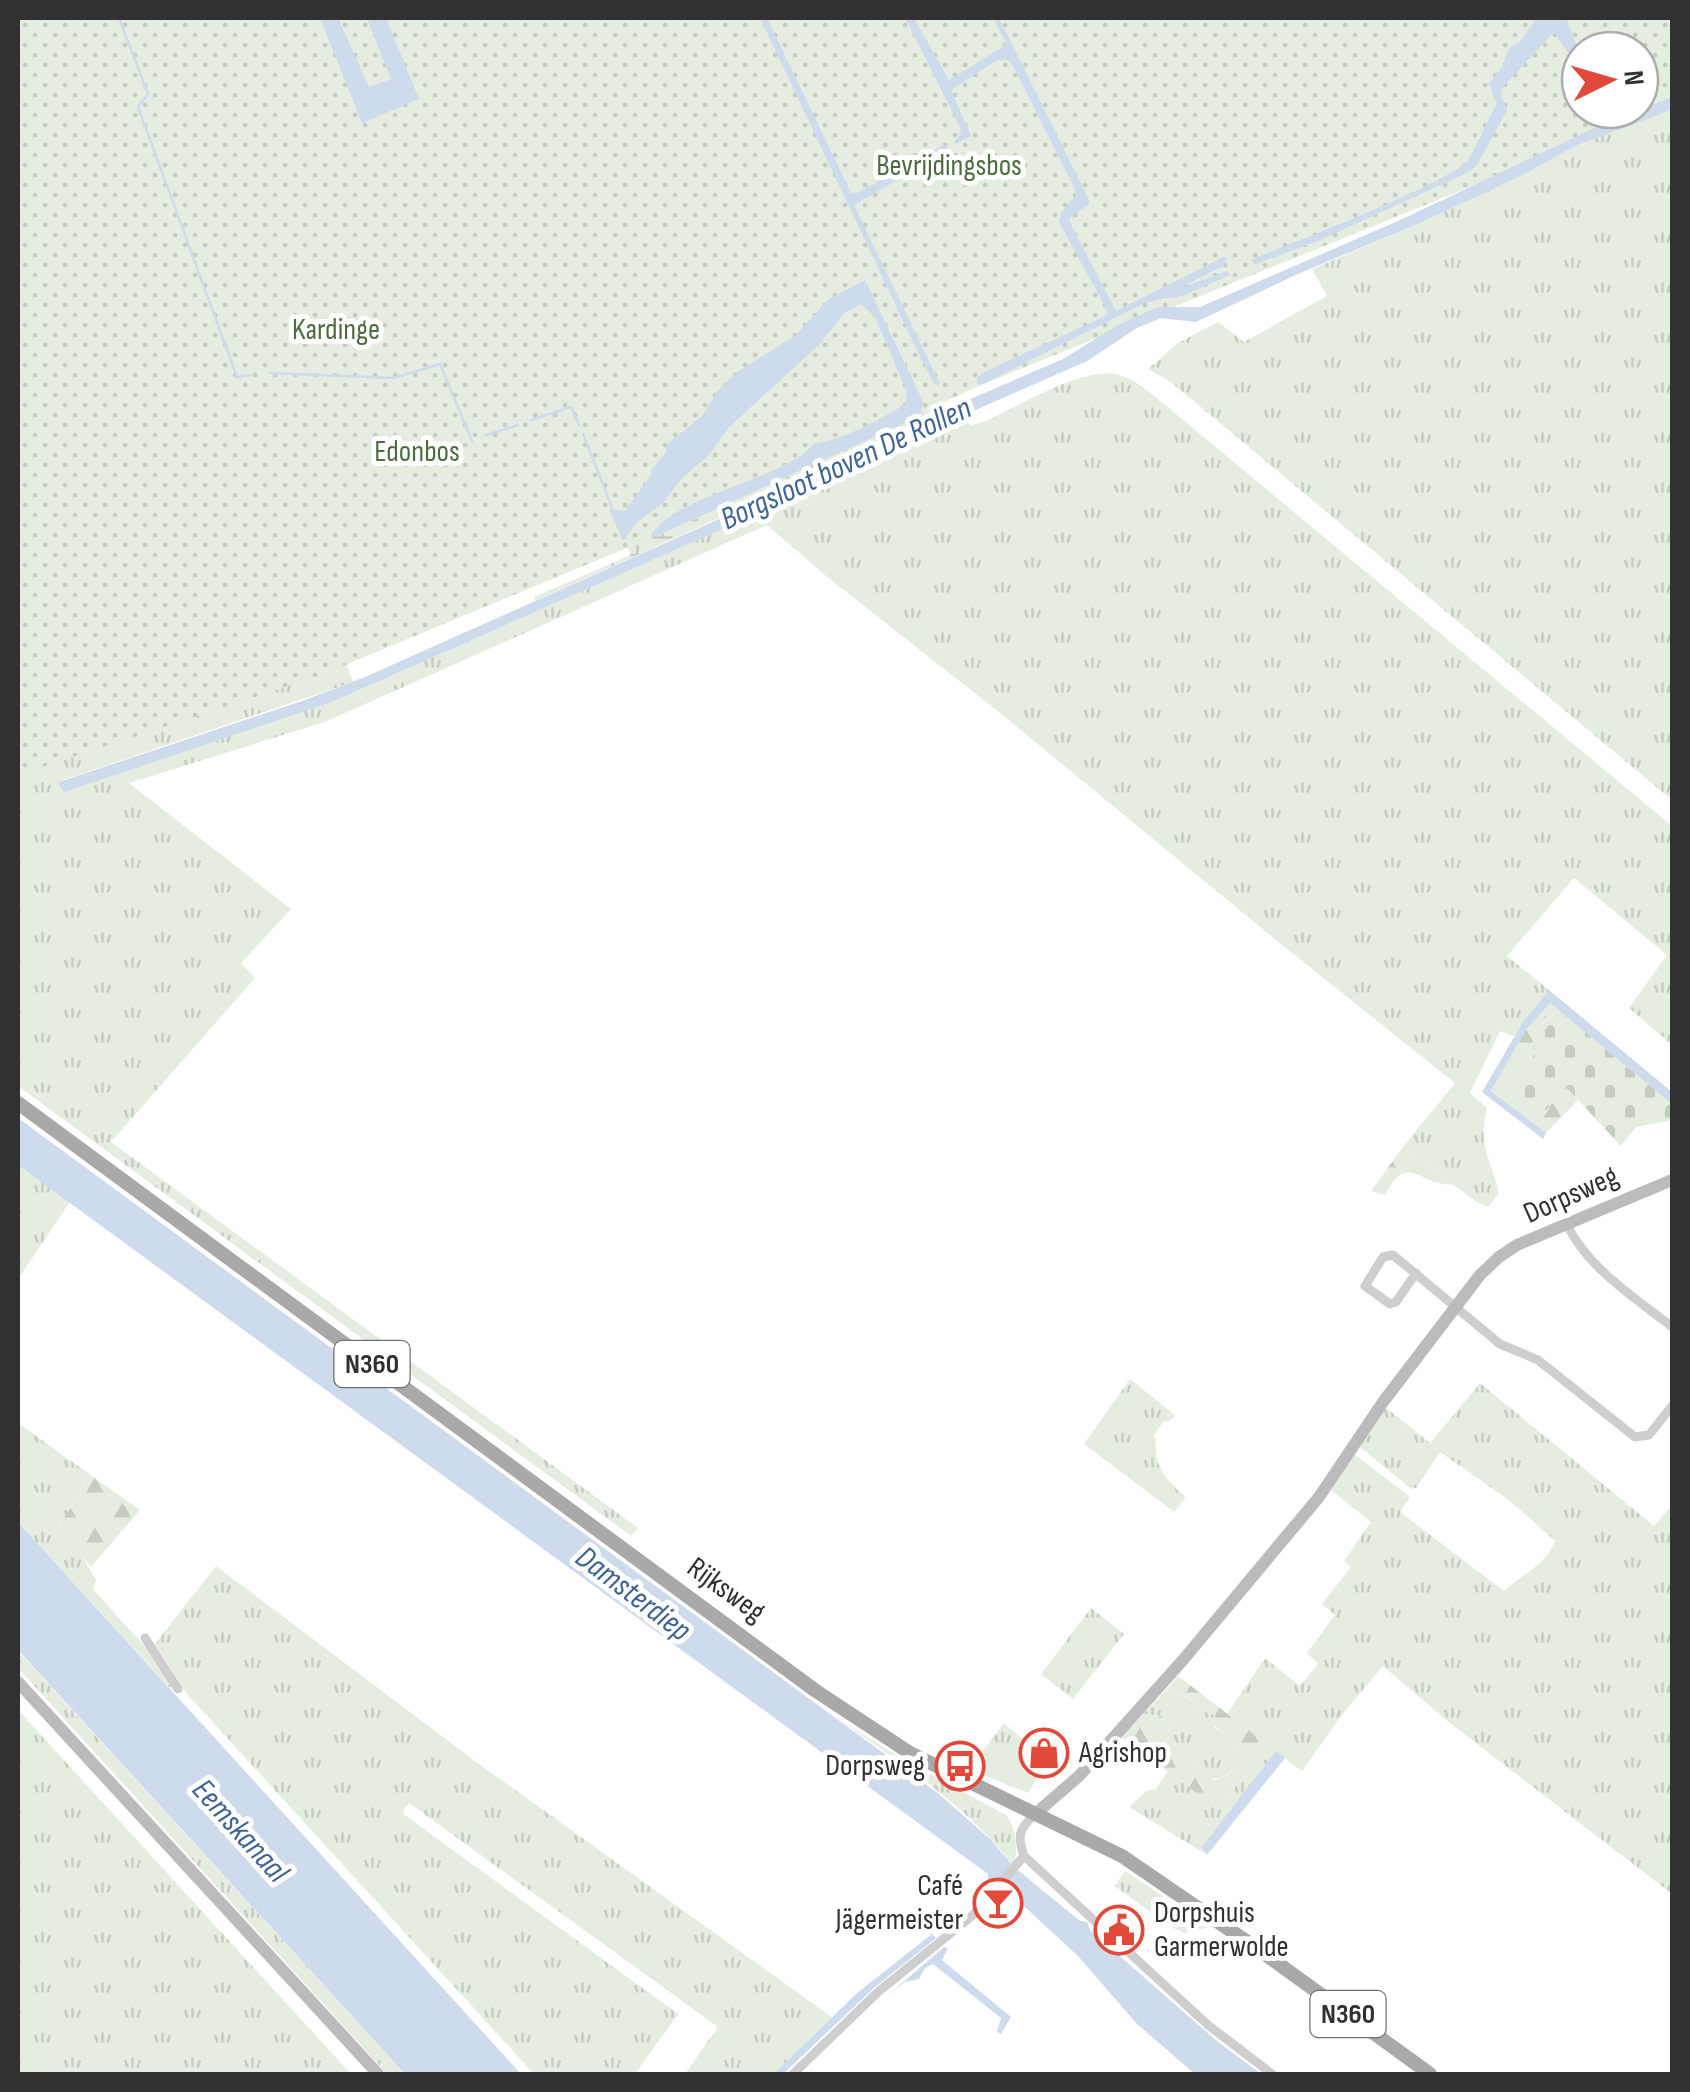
<svg xmlns="http://www.w3.org/2000/svg" width="1690" height="2092" viewBox="0 0 1690 2092" font-family="'Sofia Sans Condensed',sans-serif">
<style>
.grass{fill:url(#grass-tufts)}
.forest{fill:url(#forest-firs)}
.wetland{fill:url(#wetland-marsh)}
.cemetery{fill:url(#cemetery-stones)}
.park{fill:url(#park-dots);fill-rule:evenodd}
.water{fill:#cddbec}
.lines{fill:none;stroke-linecap:round;stroke-linejoin:round}
.stream{stroke:#cddbec;stroke-width:2.5}
.street{stroke:#cecece;stroke-width:9}
.secondary{stroke:#bbb;stroke-width:12}
.primary{stroke:#a9a9a9;stroke-width:14}
.labels{text-anchor:middle;dominant-baseline:central;stroke-width:10;stroke-linejoin:round;paint-order:stroke}
.shield{fill:#fff;stroke:#6f6f6f;stroke-width:2.5}
.shield-label{font-size:28px;font-weight:bold;fill:#313131}
.park-label{font-size:30px;fill:#4d6c3f;stroke:#fff}
.street-label{font-size:30px;fill:#313131;stroke:#fff}
.poi-label{font-size:30px;fill:#313131;stroke:#fff;text-anchor:start}
.water-label{font-size:32px;font-style:italic;fill:#406592;stroke:#fff}
</style>
<defs>
<pattern id="grass-tufts" width="24" height="20" patternUnits="userSpaceOnUse" patternTransform="scale(2.5)"><rect width="24" height="20" fill="#e5ede0"/><path d="M3 7l-1-3M5 7V3M7 7l1-3M15 17l-1-3M17 17v-4M19 17l1-3" fill="none" stroke="#c5ccc1"/></pattern>
<pattern id="forest-firs" width="22" height="20" patternUnits="userSpaceOnUse" patternTransform="scale(2.5)"><rect width="22" height="20" fill="#e5ede0"/><path d="M5 1l3.5 6h-7zM16 11l3.5 6h-7z" fill="#c5ccc1"/></pattern>
<pattern id="wetland-marsh" width="20" height="14" patternUnits="userSpaceOnUse" patternTransform="scale(2.5)"><rect width="20" height="14" fill="#e5ede0"/><path d="M1 5h8M5 5V1M11 12h8M15 12V8" fill="none" stroke="#c5ccc1"/></pattern>
<pattern id="cemetery-stones" width="16" height="16" patternUnits="userSpaceOnUse" patternTransform="scale(2.5)"><rect width="16" height="16" fill="#e5ede0"/><path d="M2 7V4a2 2 0 0 1 4 0v3zM10 15v-3a2 2 0 0 1 4 0v3z" fill="#c5ccc1"/></pattern>
<pattern id="park-dots" width="8" height="8" patternUnits="userSpaceOnUse" patternTransform="scale(2.5)"><rect width="8" height="8" fill="#e5ede0"/><path d="M2 2h.1M6 6h.1" fill="none" stroke="#c5ccc1" stroke-width="1.8" stroke-linecap="round"/></pattern>
</defs>
<rect width="100%" height="100%" fill="#fff"/>
<g class="grass">
<path d="M18,18L262,443L353,682L60,781L64,791L332,702L937,434L956,419L972,425L986,421C1019,406 1084,365 1119,375C1137,380 1151,394 1165,405L1672,826V1045L1629,1008L1667,955L1574,878L1507,956L1549,990L1514,1036L1500,1031L1470,1093L1487,1108C1478,1145 1490,1158 1499,1193L1488,1207L1478,1203L1403,1147L1455,1083L1287,949L1000,713L826,576L767,525L325,722L129,783L291,909L241,963L255,978L111,1142L638,1528L631,1536L18,1086Z"/>
<path d="M1672,109V800L1172,383L1148,369L1178,343L1218,322L1244,342L1327,296L1312,269L1418,224L1525,174L1575,146Z"/>
<path d="M18,1165L70,1202L18,1279Z"/>
<path d="M1130,1379L1176,1416L1167,1422L1164,1421L1153,1436L1156,1439C1153,1465 1166,1481 1186,1497L1174,1512L1084,1444Z"/>
<path d="M1480,1383L1654,1526L1672,1505V1894L1446,1720L1383,1666L1344,1712L1302,1771L1276,1752L1201,1848L1204,1853L1129,1807L1146,1791L1156,1789L1168,1771L1219,1808L1267,1745L1227,1714L1265,1658L1300,1686L1318,1664L1307,1653L1335,1615L1322,1604L1351,1567L1344,1561L1371,1522L1331,1490L1354,1454L1410,1497L1400,1512L1504,1591C1521,1574 1546,1566 1555,1541L1509,1500L1440,1452L1416,1488L1411,1489L1359,1446L1385,1407L1430,1443Z"/>
<path d="M18,1423L85,1471L84,1490L59,1525L73,1540L96,1580L93,1589L155,1658L173,1684L170,1688L18,1522Z"/>
<path d="M216,1566L479,1764L833,2018L781,2074H685L718,2027L409,1803L402,1813L678,2014L635,2074H534L187,1694L155,1644Z"/>
<path d="M1091,1608L1124,1634L1073,1699L1041,1674Z"/>
<path d="M18,1651L405,2074H387L18,1668Z"/>
<path d="M1165,1691L1187,1697L1205,1712L1208,1710L1217,1717L1214,1727C1228,1736 1241,1742 1241,1760C1213,1796 1201,1774 1182,1746L1168,1739L1171,1725L1161,1716L1143,1714Z"/>
<path d="M18,1710L351,2074H18Z"/>
<path d="M840,1720L904,1760L1006,1815C1016,1827 1019,1851 1013,1866C974,1811 895,1759 840,1720Z"/>
<path d="M1004,1723L1026,1742L1019,1754L1041,1772L1028,1793L974,1771L981,1753Z"/>
<path d="M1125,1871L1209,1927L1184,1933L1171,1927L1115,1886Z"/>
</g>
<g class="forest">
<path d="M1541,1012L1553,1022L1532,1044L1578,1100L1546,1133L1491,1091L1526,1030Z"/>
<path d="M1403,1147L1453,1184C1421,1189 1409,1149 1385,1195L1371,1191Z"/>
<path d="M85,1471L140,1510L91,1567L59,1524L84,1490Z"/>
<path d="M1178,1676L1268,1745L1218,1809L1121,1737L1143,1714L1161,1716L1171,1725L1168,1739L1188,1749C1192,1764 1200,1774 1215,1780C1225,1778 1229,1775 1235,1767C1252,1747 1224,1736 1212,1723L1216,1717L1208,1710L1206,1713L1188,1697L1165,1691Z"/>
</g>
<path class="wetland" d="M923,403L948,415L535,601L534,597L631,555L623,541L637,522L657,536L919,416Z"/>
<path class="cemetery" d="M1549,1002L1672,1104V1120L1636,1127L1621,1146L1567,1088L1542,1114L1509,1088L1536,1053L1532,1044L1552,1022L1541,1012Z"/>
<path class="park" d="M18,18H1672V105L981,385L622,550L316,677L18,775ZM1580,50H1640V110H1580Z"/>
<g class="water">
<path d="M320,18H338L369,87L391,79L367,18H386L419,99L362,123Z"/>
<path d="M760,18H767L851,193H857L943,145L948,146L945,153L854,205L940,384L935,385L922,361Z"/>
<path d="M905,18H914L949,80L1004,46L1005,41L993,18H999L1089,200V205L1072,215L1069,221L1116,311L1226,256L1225,265L1178,289L1227,271L1230,275L1185,295L1147,302L981,385L977,384V378L984,372L1105,316L1108,312L1059,222L1060,214L1076,195L1074,187L1013,66L1008,60H997L951,90L971,136L955,144L954,141L961,134L960,127Z"/>
<path d="M1536,18H1566L1580,55V70L1554,32L1502,88L1501,95L1507,110L1477,165L1469,172L1318,241L1253,265L1252,259C1284,247 1456,180 1469,159C1479,142 1486,122 1497,104L1489,84L1502,67L1509,48L1521,41Z"/>
<path d="M1672,97V109L1666,112L1575,146L1525,174L1418,224L1300,273L1196,322L1161,318L1137,328L1087,361L962,416L937,434L332,702L64,792L59,785V782L302,701L365,677L894,441L948,415L954,406L1063,359L1118,325L1158,307H1200L1398,221L1605,123L1603,112L1610,121Z"/>
<path d="M865,280L919,393L923,403L920,416L657,536L651,535C680,492 783,481 815,443C838,442 884,418 905,404L907,392L875,317L861,304L844,313L820,344L729,427L708,456L682,478L663,503L637,522L623,541L609,509L625,511L651,475V470L666,453V445L702,416L718,390L737,372L795,336L829,299Z"/>
<path d="M1549,990L1672,1092V1104L1550,1003L1526,1030L1491,1091L1546,1133L1543,1139L1482,1092L1523,1022Z"/>
<path d="M18,1118L939,1794L990,1839L1013,1866L1080,1921L1087,1922L1090,1930L1218,2042L1261,2074H1195L1137,2024L1078,1956L999,1883L993,1885L977,1901L972,1896L988,1880V1874L18,1165Z"/>
<path d="M18,1522L521,2074H405L18,1650Z"/>
<path d="M1276,1751L1285,1758L1207,1855L1201,1848Z"/>
<path d="M932,1934L936,1938L875,1987L783,2074H774L857,1993Z"/>
<path d="M944,1947L948,1948L942,1960L1011,2017L1001,2034L997,2032L1001,2018L933,1964L925,1968L919,1979L905,1982L886,1997Z"/>
</g>
<g class="lines">
<g class="stream">
<path d="M119,18L148,94L138,107L237,377L251,375"/>
<path d="M271,373L394,378L440,364L472,441"/>
<path d="M531,420L571,407L579,425"/>
<path d="M583,434L613,510"/>
<path d="M486,435L518,425"/>
</g>
<g class="street">
<path d="M1567,1225C1589,1269 1634,1297 1672,1327"/>
<path d="M1416,1273L1396,1302L1390,1304L1365,1286L1383,1257L1393,1255L1500,1344L1538,1360L1635,1437L1649,1435L1672,1406"/>
<path d="M145,1638L178,1689"/>
<path d="M1034,1815C1019,1829 1017,1836 1024,1856L1208,2025L1272,2074"/>
<path d="M793,2074L878,1992L973,1915L1024,1856"/>
</g>
<g class="secondary">
<path d="M18,1682L378,2074"/>
<path d="M1034,1815L1079,1776L1183,1660L1319,1497L1383,1402L1480,1275L1499,1257L1517,1245L1672,1180"/>
</g>
<path class="primary" d="M18,1103L816,1691L910,1753L1122,1856L1265,1954L1430,2074"/>
</g>
<defs>
<g id="shop-ring" transform="scale(2.5)"><circle r="9.5" fill="#fff" stroke="#e1493a" stroke-width="1.5"/><path d="M-5-2.5h2.3a2.7 3.5 0 0 1 5.4 0H5L5.5 6h-11ZM-1.5-2.5h3a1.5 2.3 0 0 0-3 0Z" fill="#e1493a"/></g>
<g id="bus-ring" transform="scale(2.5)"><circle r="9.5" fill="#fff" stroke="#e1493a" stroke-width="1.5"/><path d="M-5-6H5V4H4V6H2V4H-2V6H-4V4H-5ZM-3.5-4V0h7V-4ZM-3.5 1.2v1.5H-2V1.2ZM2 1.2v1.5H3.5V1.2Z" fill="#e1493a"/></g>
<g id="bar-ring" transform="scale(2.5)"><circle r="9.5" fill="#fff" stroke="#e1493a" stroke-width="1.5"/><path d="M-6-5H6L.8 .8V4.5H3.5V6h-7V4.5H-.8V.8Z" fill="#e1493a"/></g>
<g id="civic-ring" transform="scale(2.5)"><circle r="9.5" fill="#fff" stroke="#e1493a" stroke-width="1.5"/><path d="M-.6-6.5H3V-4.5H.6V-3L4-1V1h2V6H-6V1h2V-1L-.6-3ZM-1.2 2.5V6h2.4V2.5Z" fill="#e1493a"/></g>
</defs>
<g fill-rule="evenodd">
<use href="#shop-ring" x="1044" y="1753"/>
<use href="#bus-ring" x="960" y="1766"/>
<use href="#bar-ring" x="998" y="1903"/>
<use href="#civic-ring" x="1119" y="1930"/>
</g>
<g class="labels">
<g class="shield">
<rect x="334.5" y="1341" width="75" height="46" rx="8"/>
<rect x="1310.5" y="1991" width="75" height="46" rx="8"/>
</g>
<g class="shield-label">
<text x="372" y="1364">N360</text>
<text x="1348" y="2014">N360</text>
</g>
<g class="park-label">
<text x="949" y="166">Bevrijdingsbos</text>
<text x="336" y="330">Kardinge</text>
<text x="417" y="452">Edonbos</text>
</g>
<g class="street-label">
<text transform="translate(1571 1195) rotate(-24)">Dorpsweg</text>
<text transform="translate(726 1590) rotate(36)">Rijksweg</text>
</g>
<g class="poi-label">
<text x="1079" y="1753">Agrishop</text>
<text x="925" y="1766" text-anchor="end">Dorpsweg</text>
<text x="963" y="1886" text-anchor="end">Café<tspan x="963" dy="34">Jägermeister</tspan></text>
<text x="1154" y="1913">Dorpshuis<tspan x="1154" dy="34">Garmerwolde</tspan></text>
</g>
<g class="water-label">
<text transform="translate(846 464) rotate(-25)">Borgsloot boven De Rollen</text>
<text transform="translate(633 1594) rotate(37)">Damsterdiep</text>
<text transform="translate(240 1831) rotate(48)">Eemskanaal</text>
</g>
</g>
<rect width="1690" height="2092" fill="none" stroke="#313131" stroke-width="40"/>
<g transform="translate(1610 80) rotate(85)"><circle r="48" fill="#ffffff" stroke="#adadad" stroke-width="2.5"/>
<path d="M0-8L18 38L0 25L-18 38Z" fill="#e1493a"/>
<text y="-15" font-size="28" font-weight="bold" text-anchor="middle" fill="#313131">N</text>
</g>
</svg>
